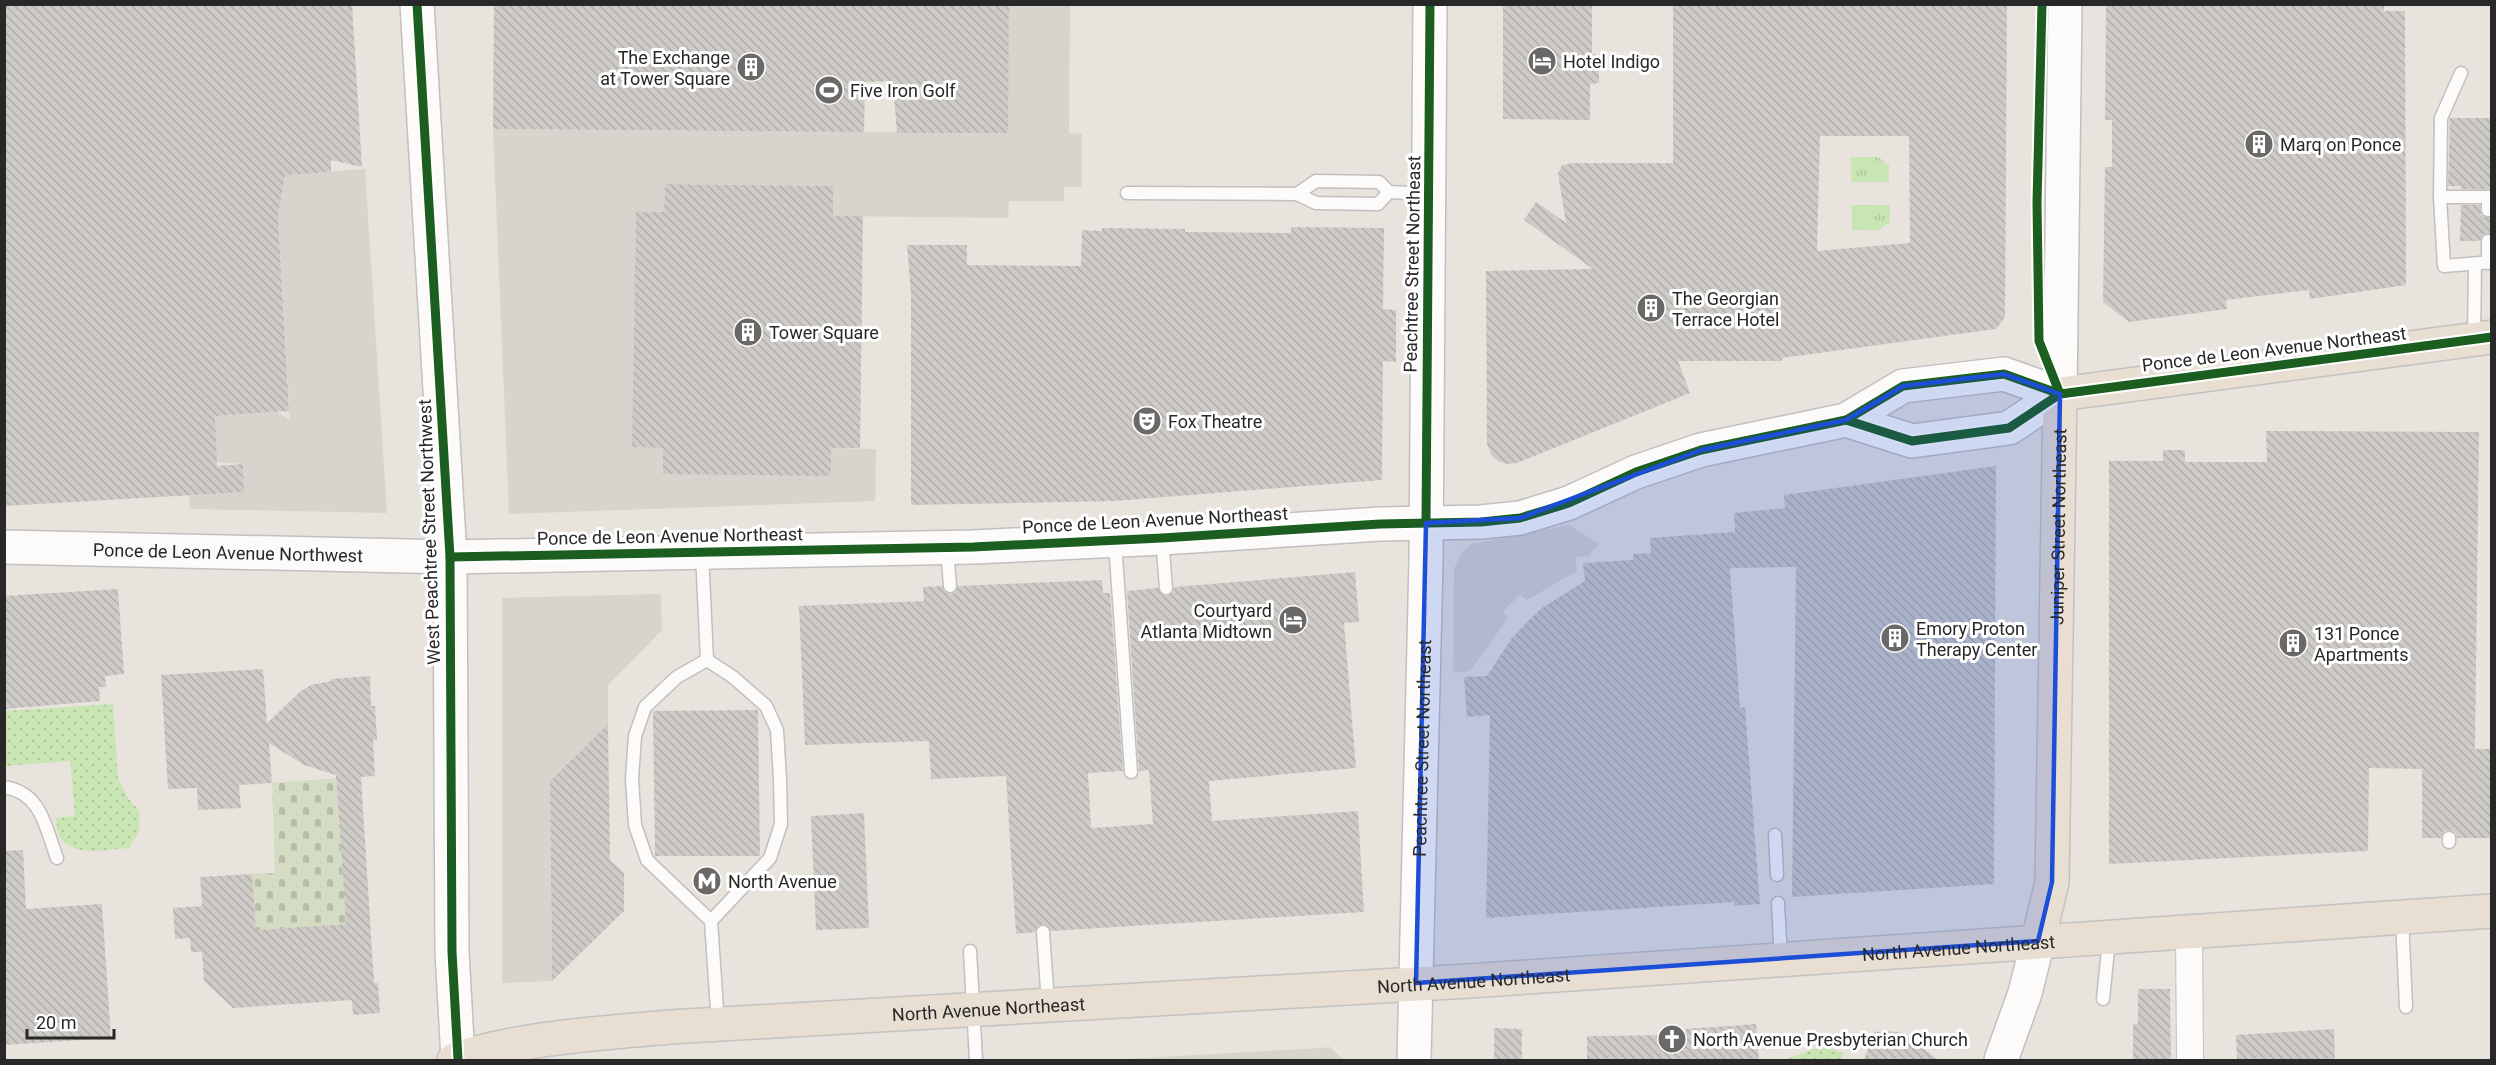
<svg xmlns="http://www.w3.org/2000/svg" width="2496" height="1065" viewBox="0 0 2496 1065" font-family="Roboto,sans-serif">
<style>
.grass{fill:url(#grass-tufts)}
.cemetery{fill:url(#cemetery-stones)}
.park{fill:url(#park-dots)}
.plaza{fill:#d8d3cd}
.building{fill:url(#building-back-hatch);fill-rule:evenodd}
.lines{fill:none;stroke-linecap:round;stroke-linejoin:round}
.service-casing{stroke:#c1bfbf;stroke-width:15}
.minor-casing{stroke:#c1bfbf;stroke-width:28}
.secondary-casing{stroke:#c1bfbf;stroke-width:36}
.trunk-casing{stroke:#c4c2c0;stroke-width:36}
.service{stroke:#fcfbfa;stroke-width:12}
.minor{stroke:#fcfbfa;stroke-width:26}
.secondary{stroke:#fcfbfa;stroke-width:33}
.trunk{stroke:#e8ded2;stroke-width:33}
.cycleway-casing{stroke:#fff;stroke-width:13}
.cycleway{stroke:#1b5e20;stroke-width:9}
.marked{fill:#1d4ed8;fill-opacity:0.2;stroke:#1d4ed8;stroke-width:4.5;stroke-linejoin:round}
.labels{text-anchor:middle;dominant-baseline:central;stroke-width:6;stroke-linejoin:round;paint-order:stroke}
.poi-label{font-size:18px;fill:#282828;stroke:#fff;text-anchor:start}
.street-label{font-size:18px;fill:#282828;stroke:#fff}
</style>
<defs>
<pattern id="grass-tufts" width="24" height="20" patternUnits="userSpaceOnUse" patternTransform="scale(1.5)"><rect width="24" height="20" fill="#cae5b4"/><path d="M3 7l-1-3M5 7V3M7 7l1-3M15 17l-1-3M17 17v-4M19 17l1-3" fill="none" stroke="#aec49b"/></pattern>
<pattern id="cemetery-stones" width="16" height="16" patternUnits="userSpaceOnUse" patternTransform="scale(1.5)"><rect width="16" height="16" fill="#d4dcc4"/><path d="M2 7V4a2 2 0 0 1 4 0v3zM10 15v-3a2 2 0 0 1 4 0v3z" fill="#b6bda8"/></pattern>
<pattern id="park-dots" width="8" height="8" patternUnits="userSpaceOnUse" patternTransform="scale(1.5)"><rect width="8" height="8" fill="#cae5b4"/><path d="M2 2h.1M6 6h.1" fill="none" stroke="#aec49b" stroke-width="1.8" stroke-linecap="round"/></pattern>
<pattern id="building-back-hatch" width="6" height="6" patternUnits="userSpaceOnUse" patternTransform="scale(1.5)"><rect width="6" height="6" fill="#cecbc7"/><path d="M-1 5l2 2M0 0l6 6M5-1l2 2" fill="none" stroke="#b1aeab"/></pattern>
</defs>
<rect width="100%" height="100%" fill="#e8e3dd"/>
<g class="grass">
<path d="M1851,157H1878L1889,165V182H1851Z"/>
<path d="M1852,205H1890V222L1879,230H1852Z"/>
</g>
<path class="cemetery" d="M336,778L346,924L256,930L252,874L275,873L272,783Z"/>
<g class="park">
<path d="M113,704L118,779L128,798L140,812L139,831L129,848C109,849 72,858 60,837C57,832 57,824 56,818L75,816L70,761L6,766L5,711Z"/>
<path d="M1822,1046L1844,1053L1841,1060H1783Z"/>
</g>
<g class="plaza">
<path d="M1009,5H1070L1069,133L1082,134V187H1064V201H1009L1008,218L833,216V186L665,184L664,212H636L633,447L663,448V474L831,475V448L876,449L875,501L509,514L493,129L1007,133Z"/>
<path d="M365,169L387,513L190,509L189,495L244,491L243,464L216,462L214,416L278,412L290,421L278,216L285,175Z"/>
<path d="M1569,525L1599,544L1588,556L1575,557L1577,571L1527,600L1520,595L1503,611L1508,618L1470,671L1453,673L1454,569L1461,553L1472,544Z"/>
<path d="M661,594L662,630L608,685V724L550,782L552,981L502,983V598Z"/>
<path d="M1330,1047L1344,1060H1108L1321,1048Z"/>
</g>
<g class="building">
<path d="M4,4H352L362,167L331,160V172L285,175L278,216L289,411L215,416L217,466L243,464L244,492L4,506Z"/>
<path d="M494,4H1009L1008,133H897L893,81L865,82L864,132L493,129Z"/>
<path d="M1503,4H1592V54L1599,55V83L1590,84V120L1503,119Z"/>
<path d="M1673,4H2007L2005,317L1996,329L1782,358V361H1678L1690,393L1517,463L1508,464L1500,462L1492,456L1487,444L1486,271L1593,269L1524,220L1536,202L1566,223L1558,174L1562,165L1573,163H1673ZM1820,136H1909L1910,243L1817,251Z"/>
<path d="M2106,4H2384V11H2405L2406,285L2310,299L2309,290L2226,300L2227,309L2129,322L2103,302L2105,167H2112V120H2105Z"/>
<path d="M2450,118H2492V189H2461V186H2448Z"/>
<path d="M665,184L833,186V216H863L860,448H831V476L663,474V448L632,447L636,212H664Z"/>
<path d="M2461,205H2480L2481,215L2484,217H2492V234H2483L2480,241H2460Z"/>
<path d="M1291,227L1384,228L1383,309L1396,310V362L1383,361L1382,480L1114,501L911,505V293L907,245H967V265L1081,266L1082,230L1102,231V228L1185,229V232L1291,233Z"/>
<path d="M2266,431L2479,432L2475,749H2492V838H2457L2456,833L2450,830L2444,831L2441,838H2422V769L2369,768L2368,851L2109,864V461H2163V450H2185V462H2267Z"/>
<path d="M1996,466L1994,884L1792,897L1796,567L1730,568L1740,708L1745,707L1760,904L1734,906V902L1486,918L1490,715L1467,717L1464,677L1487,676L1512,638L1527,622L1542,608L1585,581L1583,563L1633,560V554L1651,553L1650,538L1735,532L1734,513L1785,508L1784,495Z"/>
<path d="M1355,572L1359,622L1344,623L1356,768L1209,781L1212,821L1358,811L1364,912L1051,931L1049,927L1043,924L1038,926L1035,932L1016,934L1006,776L931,779L929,741L805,745L799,606L924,601L923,587L942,586L944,591L950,594L955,592L958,586L1102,580L1103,593H1110L1123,771L1088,773L1091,828L1153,824L1149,770L1139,771L1127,591L1158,588L1162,595L1167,596L1173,592L1174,587Z"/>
<path d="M118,589L124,674L105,676L106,687H99L100,701L4,709V596Z"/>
<path d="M263,669L267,723L301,691L311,685L331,681V679L370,676L371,706H375L377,740H373L375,776L361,777L374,983H378L380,1013L353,1015L352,1000L233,1008L204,981L202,952H191L190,938L175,939L173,908L202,906L200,877L252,874L256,930L346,924L336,775L304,765L269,743L272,783L239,785L241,808L198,810L197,788L168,789L161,675Z"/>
<path d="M758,710L760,856H655L653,711Z"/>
<path d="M608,724L610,860L624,873V911L552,981L550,781Z"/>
<path d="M864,813L869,928L816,930L811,816Z"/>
<path d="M23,850L26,909L102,904L111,1038L4,1045V851Z"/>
<path d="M2138,989H2170L2171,1060H2133V1024H2138Z"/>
<path d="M1756,1024L1759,1060H1587V1036L1686,1035V1029Z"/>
<path d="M1494,1028L1522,1029V1060H1494Z"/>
<path d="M2334,1029L2335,1060H2237L2236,1035Z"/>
<path d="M1888,1031L1903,1033L1909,1037L1938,1060H1864L1874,1032Z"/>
</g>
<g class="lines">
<g class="service-casing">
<g id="service">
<path d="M2461,73L2441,118L2440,197L2444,266L2492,262"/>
<path d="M1127,193L1297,194L1316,203L1378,204L1389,192"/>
<path d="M1297,194L1316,181L1379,182L1389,192L1429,194"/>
<path d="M2440,197H2492"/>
<path d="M2488,210V197"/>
<path d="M2488,241V263"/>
<path d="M2474,338L2475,264"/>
<path d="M1162,538L1166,588"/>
<path d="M1115,542L1131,772"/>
<path d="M947,548L950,586"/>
<path d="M702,553L707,660"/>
<path d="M707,660L677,677L645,707L635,736L632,779L635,825L647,860L711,921L718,1024"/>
<path d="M707,660L733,677L766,706L777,730L780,779L781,824L770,858L711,921"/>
<path d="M4,787C42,793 45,827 57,858"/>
<path d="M1775,835L1777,875"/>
<path d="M2449,842V838"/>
<path d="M1778,903L1781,959"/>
<path d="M2402,918L2406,1007"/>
<path d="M1043,932L1048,1004"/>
<path d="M970,951L976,1060"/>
<path d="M2103,999L2109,940"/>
</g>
</g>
<g class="minor-casing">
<path id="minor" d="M2189,931L2190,1060"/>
</g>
<g class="secondary-casing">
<g id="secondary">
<path d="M417,4L450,557L452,952L458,1059"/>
<path d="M2060,394L2065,4"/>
<path d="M1846,420L1912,441L2009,428L2060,394"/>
<path id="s1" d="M4,547L450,557L973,547L1162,538L1380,524L1481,522L1520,518L1569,503L1636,472L1701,450L1846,420L1903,386L2004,374L2060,394"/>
<path id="s2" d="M1414,1060L1426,560L1430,4"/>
<path d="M2001,1060L2025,993L2038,941"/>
</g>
</g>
<g class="trunk-casing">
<g id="trunk">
<path id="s3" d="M2038,941L2052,882L2060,394L2492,337"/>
<path id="s4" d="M454,1060C516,1038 603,1033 670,1027L1469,981L2492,911"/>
</g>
</g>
<use href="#service" class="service"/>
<use href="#minor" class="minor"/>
<use href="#secondary" class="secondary"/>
<use href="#trunk" class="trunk"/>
<g class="cycleway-casing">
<g id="cycleway">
<path d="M417,4L450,557L452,952L458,1059"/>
<path d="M2042,4L2037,202L2039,341L2060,394"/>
<path d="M1846,420L1912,441L2009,428L2060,394L2492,337"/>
<path d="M1426,523L1430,4"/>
<path d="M450,557L973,547L1162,538L1380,524L1481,522L1520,518L1569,503L1636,472L1701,450L1846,420L1903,386L2004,374L2060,394"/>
</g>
</g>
<use href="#cycleway" class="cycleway"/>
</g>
<path class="marked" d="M2004,374L2060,394L2052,882L2038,941L1416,983L1426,523L1520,518L1701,450L1846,420L1903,386Z"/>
<defs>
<g id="hotel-disc" transform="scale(1.5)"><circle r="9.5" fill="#6b6967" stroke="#fff"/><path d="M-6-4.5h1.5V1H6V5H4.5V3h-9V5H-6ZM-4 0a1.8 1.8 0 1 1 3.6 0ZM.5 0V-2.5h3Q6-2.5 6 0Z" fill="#fff"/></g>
<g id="building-disc" transform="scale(1.5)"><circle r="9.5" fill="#6b6967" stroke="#fff"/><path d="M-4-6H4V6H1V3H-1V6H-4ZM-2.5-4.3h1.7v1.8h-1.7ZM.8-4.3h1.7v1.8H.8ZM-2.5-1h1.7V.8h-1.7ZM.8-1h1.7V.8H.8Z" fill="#fff"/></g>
<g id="stadium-disc" transform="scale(1.5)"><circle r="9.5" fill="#6b6967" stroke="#fff"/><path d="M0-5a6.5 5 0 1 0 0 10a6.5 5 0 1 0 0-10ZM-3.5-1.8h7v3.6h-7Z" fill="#fff"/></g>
<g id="theatre-disc" transform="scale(1.5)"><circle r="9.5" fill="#6b6967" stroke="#fff"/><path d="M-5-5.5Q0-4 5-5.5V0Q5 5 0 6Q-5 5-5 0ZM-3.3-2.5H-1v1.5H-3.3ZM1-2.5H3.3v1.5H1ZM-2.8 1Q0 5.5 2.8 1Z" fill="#fff"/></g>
<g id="metro-disc" transform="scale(1.5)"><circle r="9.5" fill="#6b6967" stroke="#fff"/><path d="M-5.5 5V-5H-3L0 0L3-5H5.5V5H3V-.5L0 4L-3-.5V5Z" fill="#fff"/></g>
<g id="church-disc" transform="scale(1.5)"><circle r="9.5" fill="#6b6967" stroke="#fff"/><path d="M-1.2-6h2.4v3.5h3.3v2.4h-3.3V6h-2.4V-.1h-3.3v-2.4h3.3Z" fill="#fff"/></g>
</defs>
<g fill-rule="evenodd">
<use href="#hotel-disc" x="1542" y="61"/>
<use href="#building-disc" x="751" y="67"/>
<use href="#stadium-disc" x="829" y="90"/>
<use href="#building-disc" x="2259" y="144"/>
<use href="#building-disc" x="1651" y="308"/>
<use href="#building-disc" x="748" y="332"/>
<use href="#theatre-disc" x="1147" y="421"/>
<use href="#hotel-disc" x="1293" y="620"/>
<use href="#building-disc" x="1895" y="638"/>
<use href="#building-disc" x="2293" y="643"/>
<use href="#metro-disc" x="707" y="881"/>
<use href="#church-disc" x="1672" y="1039"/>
</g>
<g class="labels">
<g class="poi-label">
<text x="730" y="57" text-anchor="end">The Exchange<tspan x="730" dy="21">at Tower Square</tspan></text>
<text x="1563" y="61">Hotel Indigo</text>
<text x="850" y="90">Five Iron Golf</text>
<text x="2280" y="144">Marq on Ponce</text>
<text x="1672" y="298">The Georgian<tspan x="1672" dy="21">Terrace Hotel</tspan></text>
<text x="769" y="332">Tower Square</text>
<text x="1168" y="421">Fox Theatre</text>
<text x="1272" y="610" text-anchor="end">Courtyard<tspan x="1272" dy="21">Atlanta Midtown</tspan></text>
<text x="1916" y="628">Emory Proton<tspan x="1916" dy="21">Therapy Center</tspan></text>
<text x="2314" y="633">131 Ponce<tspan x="2314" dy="21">Apartments</tspan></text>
<text x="728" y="881">North Avenue</text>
<text x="1693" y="1039">North Avenue Presbyterian Church</text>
</g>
<g class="street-label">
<text transform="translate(1412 264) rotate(-89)">Peachtree Street Northeast</text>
<text transform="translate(2274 349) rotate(-7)">Ponce de Leon Avenue Northeast</text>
<text transform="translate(1155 520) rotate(-3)">Ponce de Leon Avenue Northeast</text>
<text stroke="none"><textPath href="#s3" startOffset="416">Juniper Street Northeast</textPath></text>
<text transform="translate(429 532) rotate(-92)">West Peachtree Street Northwest</text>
<text transform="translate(670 536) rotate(-1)">Ponce de Leon Avenue Northeast</text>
<text stroke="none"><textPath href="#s1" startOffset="224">Ponce de Leon Avenue Northwest</textPath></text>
<text stroke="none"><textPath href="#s2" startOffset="312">Peachtree Street Northeast</textPath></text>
<text stroke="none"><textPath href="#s4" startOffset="1510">North Avenue Northeast</textPath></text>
<text stroke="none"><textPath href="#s4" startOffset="1024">North Avenue Northeast</textPath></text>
<text stroke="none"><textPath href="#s4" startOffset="538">North Avenue Northeast</textPath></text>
</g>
</g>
<rect width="2496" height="1065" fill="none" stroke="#282828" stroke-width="12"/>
<path d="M27 1029v9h87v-9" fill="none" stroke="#282828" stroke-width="3"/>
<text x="36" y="1029" font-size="18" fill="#282828" stroke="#ffffff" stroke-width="4.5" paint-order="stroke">20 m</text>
</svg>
